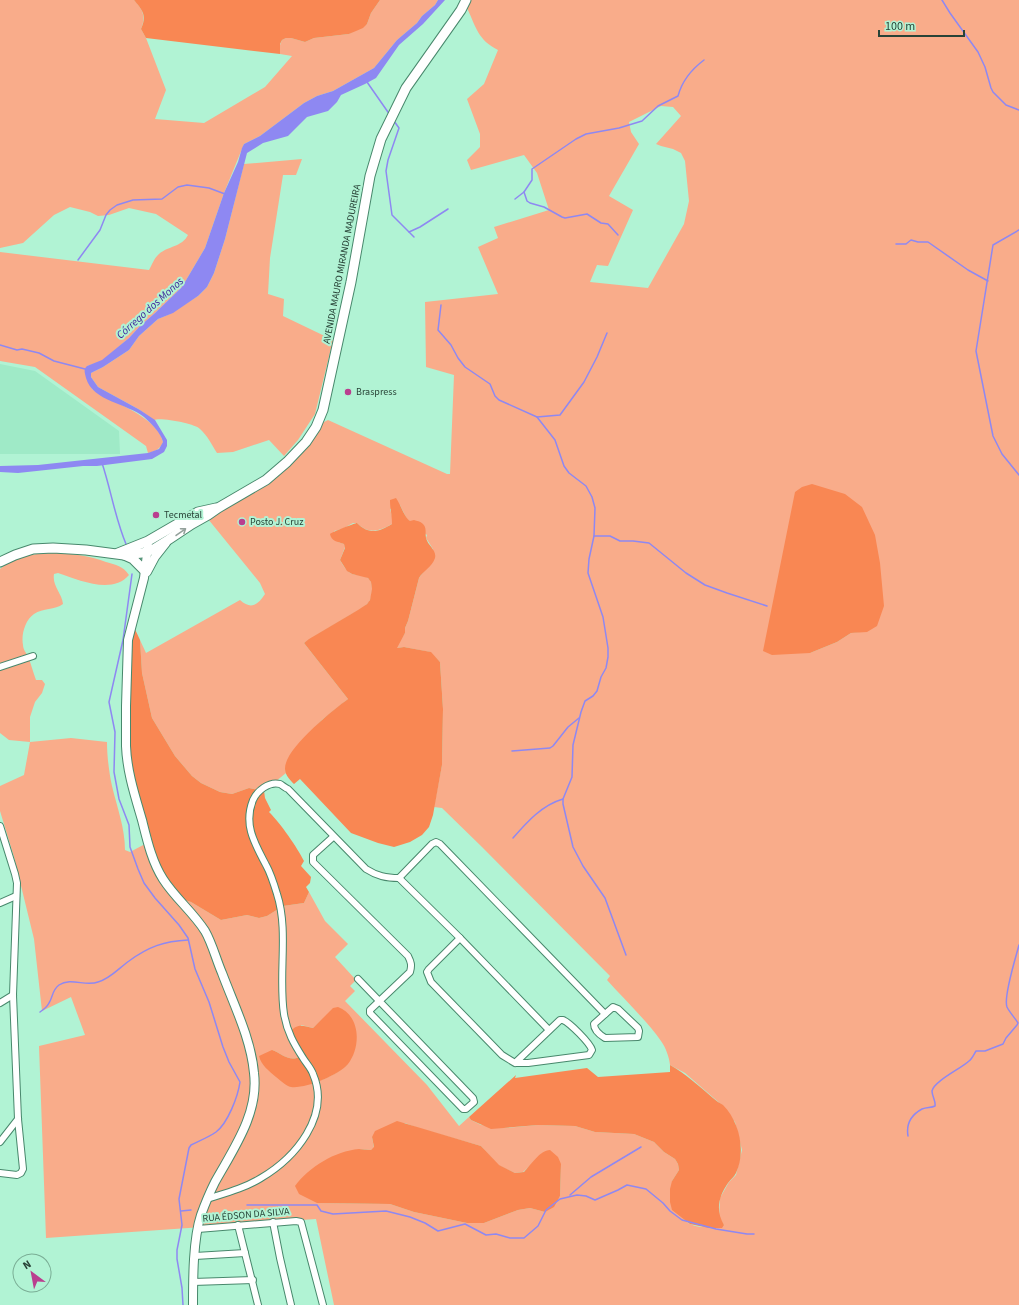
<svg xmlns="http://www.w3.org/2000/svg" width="1019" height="1305" viewBox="0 0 1019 1305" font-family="'Source Sans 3',sans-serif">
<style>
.built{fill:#9feac7}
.green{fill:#f9ac8a;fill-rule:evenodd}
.forest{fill:#f98753}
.water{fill:#8e88f2}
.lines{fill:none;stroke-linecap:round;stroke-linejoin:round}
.stream{stroke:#8e88f2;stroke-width:1.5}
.minor-casing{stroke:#48886c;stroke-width:8}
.tertiary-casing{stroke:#48886c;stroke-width:10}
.secondary-casing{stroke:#48886c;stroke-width:11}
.minor{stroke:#fff;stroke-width:6}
.tertiary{stroke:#fff;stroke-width:8}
.secondary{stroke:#fff;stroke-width:9}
.oneway{stroke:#94a19b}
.poi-dot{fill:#ba3e8f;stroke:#b1f3d4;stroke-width:1.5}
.labels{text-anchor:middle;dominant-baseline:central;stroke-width:4;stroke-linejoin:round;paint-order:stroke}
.street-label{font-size:10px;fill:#284337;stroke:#b1f3d4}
.poi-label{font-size:10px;fill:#284337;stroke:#b1f3d4;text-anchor:start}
.water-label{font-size:11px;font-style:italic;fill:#3c1c99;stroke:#b1f3d4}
</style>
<rect width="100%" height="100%" fill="#b1f3d4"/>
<path class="built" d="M0,364L35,371L119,431L120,454H0Z"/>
<g class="green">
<path d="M0,0H134C143,10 146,16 141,29L146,38L166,90L155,119L204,123L265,87L292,56L280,54V45L282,40L286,38H291L305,42L314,38L349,34L367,24L371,13L380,0H438L435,5L422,16L417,23L397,40L374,68L333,91L317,96L304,103L260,136L244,144L224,193L205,248L182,287L155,313L140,326L129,338L102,361L87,366L92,389C112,402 158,417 163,442C160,449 156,451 148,453L146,446L35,367L0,361V252L149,270C152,265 154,258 159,254C168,246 182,247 188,235L156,214L129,208L109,215L98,216L90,212L70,207L54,215L23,243L0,248Z"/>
<path d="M471,0H1019V1305H334L316,1219L46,1238L39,1046L85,1035L71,997L42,1011L34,939L14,857L0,811V786L24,775L30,742L9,740L0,733V569C25,547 76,551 106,562C116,565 123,566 129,575C112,595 79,580 58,573L54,574C52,586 62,593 63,604C55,610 43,608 34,614C25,620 21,635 23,645C23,649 26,653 28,656C31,664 33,672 36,680H42L45,684L42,693L35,702L30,717V742L71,738L107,742C107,756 109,772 112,786C117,807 125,828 125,850L130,852L147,843L176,897L191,902L221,920L247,915L259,918L267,916L283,906L304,903L309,892L325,921L348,944L335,957L356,980L350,986L355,991L345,1001L427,1085L459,1126L469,1117L471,1120L481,1125L506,1128L538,1125L575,1126L595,1132L634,1134L654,1142L664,1152L675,1159L678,1164L679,1170L672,1181C675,1190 680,1214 685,1220C693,1230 713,1227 724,1225L719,1218L720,1198L729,1182L736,1175L742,1150L735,1122L723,1106L685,1073L670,1065C669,1057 666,1048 661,1041C647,1021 624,999 607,980L610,976L482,847L442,808L434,807L442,765L443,709L440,662L430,652L404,647L397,648V645L405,633V628L408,621L419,578L425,570L433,549L426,538L427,535L407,519L400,505L390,509L392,516V524C379,531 369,535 357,523H353L342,529L334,531L338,542L344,544L345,547L340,560C343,565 346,571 352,574C358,576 368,574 371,582C373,588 372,599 368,603C363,608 356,612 350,615C334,625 319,633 304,643L348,699L323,719L309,733L285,770L286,773L264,791L249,788L232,794L220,792L201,783L192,776L175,756L152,718L142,673L140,640L146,653L240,600C251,610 258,605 265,594L260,583L208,519L259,488L320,424L328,420L447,474H450L454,375L426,367L425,302L498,294L478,247L498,238L494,227L549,210L537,173L524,155L471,170L467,160L480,147V134L467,99L484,84L498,50C478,40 476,27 467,8ZM661,106L673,107L681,116L656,144L661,146L673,149L681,153L685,161L689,201L684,224L648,288L590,282L597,265L608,266L633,210L609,196L639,144L631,132L629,122ZM884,606L859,632L851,633L837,642L810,653ZM326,1016L347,1065L336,1073L322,1080L272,1050C281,1053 289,1062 299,1057L297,1052L301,1025L313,1028ZM405,1123L418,1128L481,1146L498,1165L515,1173L523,1172L535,1161L561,1164L560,1196L545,1212L530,1208L518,1210L484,1223H467L414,1212L390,1204L317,1203L360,1149L371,1150L374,1148L372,1137Z"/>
<path d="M302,159L296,175H283L270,258L268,294L284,299L283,316L333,340L315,414L298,440L284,456L269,440L233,452L217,453C212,445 207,435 200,429C196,424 161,417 154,420L140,410L98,387L91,377V373L103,367L129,350L139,336L158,319L170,314L198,296L207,287L214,273L225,239L244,164Z"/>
</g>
<g class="forest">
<path d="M134,0H380L371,13L367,24L363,28L349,34L314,38L305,42L291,38H286L282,40L280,44V54L146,38L141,29C147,15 143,11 134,0Z"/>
<path d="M812,484L845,494L862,507L875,535L880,563L884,606L877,626L867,632L851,633L837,642L810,653L772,655L763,651L795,492L802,487Z"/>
<path d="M396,498C401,505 404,517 410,521L414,520C417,521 420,521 423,524C427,528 425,533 426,538C428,546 437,550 435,558C432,567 423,571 419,578L408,621L405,628V633L397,648L404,647L431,652L440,662L443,709L442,765L433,815L429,827L422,835L410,842L394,847L378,843L351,833L300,779L294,784C290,780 285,775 285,769C284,749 333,710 348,699L304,643L309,639L358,610L367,604L370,600L372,589L371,582L368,578L352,574L347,571L340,560L345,548L344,544C338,542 331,541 330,534C332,532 355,523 357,523C369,535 379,532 392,524C392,515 390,509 390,500Z"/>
<path d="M134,627L140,640L142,673L152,718L175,756L192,776L201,783L220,792L232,794L249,788L264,791L265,798L271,810L269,812C281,824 297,847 304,861L301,866L311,877L310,883L306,887L309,892L304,903L283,906L267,916L259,918L247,915L221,920L191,902L176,897L161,882L156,876L147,843L152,840L139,800L128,748L130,665L133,631Z"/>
<path d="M338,1007C361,1016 361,1047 348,1064C339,1075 305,1089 291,1087C286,1086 280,1080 276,1077C269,1071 261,1065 259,1056L272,1050C281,1053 289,1062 299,1057L290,1032C298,1023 303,1026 313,1028L333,1008Z"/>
<path d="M670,1065C686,1074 699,1086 713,1098C716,1101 720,1103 723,1105C740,1122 746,1152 736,1173C734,1177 731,1179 728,1183C719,1196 715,1210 724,1225L722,1228H709L690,1224L672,1210L670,1202V1189L672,1181L679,1170L678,1164L675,1159L664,1152L654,1142L634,1134L595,1132L575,1126L538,1125L491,1129L471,1120L469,1117L516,1075L515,1078L587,1068L598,1077L670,1072Z"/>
<path d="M397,1121L481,1146L499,1165L515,1173L524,1172C531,1165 540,1150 550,1150L558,1157L561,1164L560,1196L554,1207L545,1212L530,1208L518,1210L484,1223H467L414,1212L390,1204L317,1203L299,1194L295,1186C309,1167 335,1151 359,1149C363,1149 367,1150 371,1150L374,1147L372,1137L375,1131Z"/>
</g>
<path class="water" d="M438,0H445L423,24L399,45L376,78L365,84L341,95L337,102L328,111L307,117L288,136L263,143L247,153L225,239L214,273L207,287L198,296L173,313L158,319L139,336L129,350L103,367L91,373V377L98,387L140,410L155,420L167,440V446L164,452L152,459L97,466H83L18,473L0,472V466L38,465L148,453L159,449L163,442C161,433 151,423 144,417C127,403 93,402 86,378C85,373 83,370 87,366L102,360L129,338L140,326L155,313L182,287L205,248L224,193L238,162L242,148L244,144L260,136L304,103L317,96L333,91L374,68L397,40L417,23L422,16L435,5Z"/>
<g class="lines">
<g class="stream">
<path d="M942,0L950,13L978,52L985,67L991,88L993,92L1006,105L1019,110"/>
<path d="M367,82L390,115"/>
<path d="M394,121L399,128L388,160L386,171L392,215L414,237"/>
<path d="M524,192L527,201L530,203L544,207L562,217L565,218L587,214L601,223L608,224L618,235"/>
<path d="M515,199L524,192L532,180V169L576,139L586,134L619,128L642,121L658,106L678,96C682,81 692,69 704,60"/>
<path d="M1019,230L993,245L976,351L993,436L1002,454L1019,475"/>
<path d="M409,232L420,227L448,209"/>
<path d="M896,244H906L911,240L918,242H928L968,270L988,281"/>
<path d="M78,260L100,230L106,215L110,210L117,205L133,200L162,199L178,187L187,185L209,188L225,194"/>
<path d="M441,305L438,330L451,345L458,358L465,367L490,384L495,396L499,400L537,417L555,440L564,466L569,473L586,486L592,497L595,508L594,536L589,559L588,573L603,617L608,648V657L606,668L601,677L597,691L593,696L585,701L581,712L573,745L572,777L563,799V804L573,847L583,866L605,898L626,955"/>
<path d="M0,345L17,350L22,349L39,353L54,361L85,369"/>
<path d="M537,417L560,415L584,382L597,357L607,333"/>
<path d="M102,463C111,490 115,518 126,544"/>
<path d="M594,536H610L620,541H633L649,543L686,573L705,585L727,593L767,606"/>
<path d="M132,574L123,640L109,702L115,732L114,772L119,799L129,825L130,847L138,869L144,883L155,898L179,925L188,938L195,969L209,1002L223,1047L229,1062L240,1082C238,1096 228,1123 216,1132C209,1137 199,1141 191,1145L189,1148L179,1199L182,1225L177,1250V1259L182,1288L183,1305"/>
<path d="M512,751L550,748L553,746L568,727L579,718"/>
<path d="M513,838C527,822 542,805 563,799"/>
<path d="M40,1012C43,1010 47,1007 49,1003C53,997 52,990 59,985C71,977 86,987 98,982C110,979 119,968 129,961C148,947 164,941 188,940"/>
<path d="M908,1136C906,1124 911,1115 922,1109C927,1107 931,1108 935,1106C936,1101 932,1096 932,1091C934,1081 962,1068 969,1061C972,1059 974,1054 976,1051H985L1003,1044L1006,1038L1017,1025L1018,1023C1015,1018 1010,1013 1007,1007C1003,997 1016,957 1019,945"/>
<path d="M570,1195L591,1177L641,1147"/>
<path d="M247,1205H317L321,1211L333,1214L386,1211L410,1217L425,1223L438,1231L465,1224L486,1235L496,1234L510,1238H524L538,1226L546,1210L560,1199L577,1195L586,1196L595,1200L618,1190L627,1185L646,1189L663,1203L670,1211L682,1220L716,1229L747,1234H754"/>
<path d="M181,1211L191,1210"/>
</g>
<g class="minor-casing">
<g id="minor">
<path d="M0,667L33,656"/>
<path d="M0,826L15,874L17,883L13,995L18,1119L23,1169L21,1173L17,1175L0,1173"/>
<path d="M333,837L313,855V862L408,956C411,962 412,965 410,972L370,1010V1013L463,1109H466L474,1102L473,1098L358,979"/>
<path d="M399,878L432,844L436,842L440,844L605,1014"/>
<path d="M399,878L460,938L549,1030"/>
<path d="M0,903L16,896"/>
<path d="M460,938L429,969L427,972L431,982L502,1055L515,1063H528L589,1055L592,1050C590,1043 570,1023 563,1020H560L515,1063"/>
<path d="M0,1003L13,995"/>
<path d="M613,1007L618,1009L638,1028L639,1031L638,1037L605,1038C600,1035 594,1030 594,1024Z"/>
<path d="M0,1142L18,1119"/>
<path d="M207,1199C226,1193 245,1188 261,1178C295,1158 331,1116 313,1074C311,1068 306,1063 303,1058C294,1044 287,1032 284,1014C278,975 289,931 277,894C274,884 271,874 266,865C255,844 243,825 253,800C257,791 269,781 280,784C282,785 285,788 288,789L366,869C377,876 386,878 399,878"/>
<path d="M273,1222L280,1258L291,1305"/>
<path d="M238,1225L258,1305"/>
<path d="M198,1229L296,1221L301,1222L323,1305"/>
<path d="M195,1256L245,1253"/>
<path d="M193,1282L253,1280"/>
</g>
</g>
<g class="tertiary-casing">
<g id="tertiary">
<path d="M148,546L144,578L128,640L126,706V746C127,772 135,796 142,820C147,840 152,862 163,879C175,898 193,912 205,931C212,943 216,959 222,973C234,1005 251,1039 254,1073C259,1113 234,1148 215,1182C210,1192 205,1204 201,1215C193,1239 193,1279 193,1305"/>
<path d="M147,572L155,557L166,543"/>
</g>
</g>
<g class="secondary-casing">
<g id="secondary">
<path d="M118,553L148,541L198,512L216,508"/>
<path d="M124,555L133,559L145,571"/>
<path d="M0,562L15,555L33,549L53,548L86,550L124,555L142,553L152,550L168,540L192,524L208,515L218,508L266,480L287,462L306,442L316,427L323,410L351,282L370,176L381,139L406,88L461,10L466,0"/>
</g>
</g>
<use href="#minor" class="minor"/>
<use href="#tertiary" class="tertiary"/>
<use href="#secondary" class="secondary"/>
</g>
<defs><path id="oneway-shaft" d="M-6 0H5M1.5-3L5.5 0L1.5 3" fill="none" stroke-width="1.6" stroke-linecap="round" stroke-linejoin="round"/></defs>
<use class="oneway" href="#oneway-shaft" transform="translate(181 532) rotate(-35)"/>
<g class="poi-dot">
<circle cx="348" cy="392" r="4"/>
<circle cx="156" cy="515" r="4"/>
<circle cx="242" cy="522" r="4"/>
</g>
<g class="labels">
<g class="street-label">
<text transform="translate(342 264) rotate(-79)">AVENIDA MAURO MIRANDA MADUREIRA</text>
<text transform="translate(246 1215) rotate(-5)">RUA ÉDSON DA SILVA</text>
</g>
<g class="poi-label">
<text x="356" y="392">Braspress</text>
<text x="164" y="515">Tecmetal</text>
<text x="250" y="522">Posto J. Cruz</text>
</g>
<g class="water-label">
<text transform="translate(150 308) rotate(-42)">Córrego dos Monos</text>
</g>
</g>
<g transform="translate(32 1273) rotate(328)"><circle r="19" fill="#b1f3d4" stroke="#7aad95"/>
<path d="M0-3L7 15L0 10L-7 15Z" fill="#ba3e8f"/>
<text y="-6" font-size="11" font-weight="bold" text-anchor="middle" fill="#284337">N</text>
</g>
<path d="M879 30v6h85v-6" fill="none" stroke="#284337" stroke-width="2"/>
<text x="885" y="30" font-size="12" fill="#284337" stroke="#b1f3d4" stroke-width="3" paint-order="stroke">100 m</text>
</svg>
